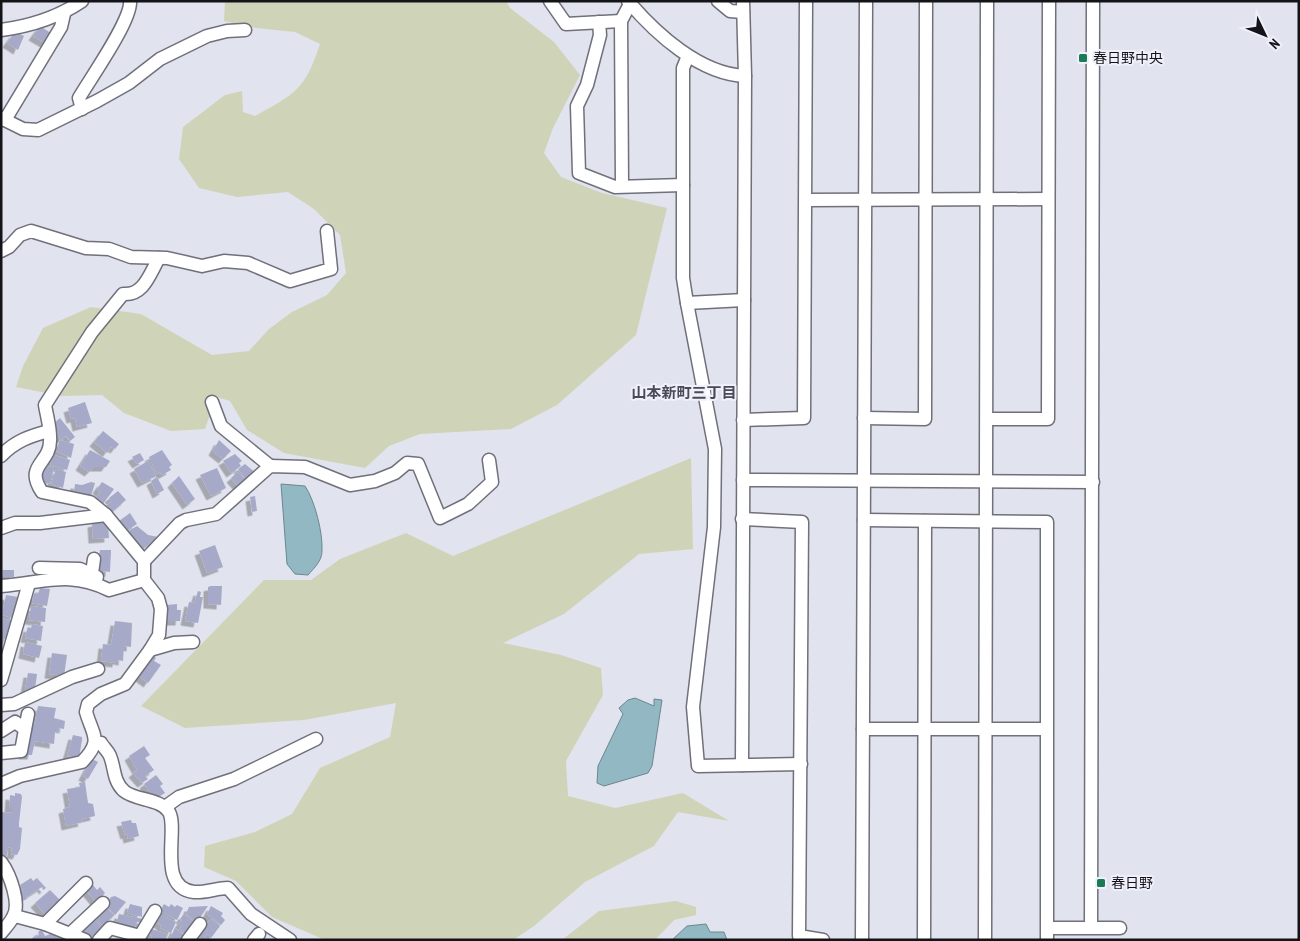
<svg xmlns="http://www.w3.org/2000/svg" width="1300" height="941" viewBox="0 0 1300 941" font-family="'PT Sans Narrow','Noto Sans JP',sans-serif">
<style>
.green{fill:#cfd4b9}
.water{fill:#91b8c3;stroke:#6c8790}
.building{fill:#a6a9c8;filter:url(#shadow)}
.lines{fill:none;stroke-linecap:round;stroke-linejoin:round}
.minor-casing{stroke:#6f707a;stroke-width:15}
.minor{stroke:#fff;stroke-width:12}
.poi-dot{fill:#1a7c54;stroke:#eff0fc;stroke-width:2}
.labels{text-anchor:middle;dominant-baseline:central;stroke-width:4;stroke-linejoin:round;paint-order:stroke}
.poi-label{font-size:14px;fill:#141418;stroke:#eff0fc;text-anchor:start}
.neighbourhood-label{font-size:15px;font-weight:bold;fill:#494a54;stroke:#eff0fc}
</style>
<defs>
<filter id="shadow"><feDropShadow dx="-4.5" dy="4.5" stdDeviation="0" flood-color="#0004"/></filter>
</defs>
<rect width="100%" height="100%" fill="#e1e3ee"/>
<g class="green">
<path d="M225,1H506L510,8L554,42L580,75L553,128L544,153L561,177L602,193L667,208L636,335L557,405L511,429L420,434L389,446L365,468L284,453L247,430L230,401L216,397L205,429L171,431L124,413L102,395L62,396L16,387L23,366L43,328L91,307L141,314L212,355L249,351L269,329L292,312L327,295L346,273L340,235L314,209L288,192L237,197L199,188L179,159L183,127L225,95L242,91L243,112L255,116C297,93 305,89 320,44L295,32L256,28L224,21Z"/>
<path d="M691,458L693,549L639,554L564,614L503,643L561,655L601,668L603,695L566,761L568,796L615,808L683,793L729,821L678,812L654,846L585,882L534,926L513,940H325L272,917L236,881L204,867L205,846L255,832L292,814L320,768L390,737L396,703L304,720L185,728L141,706L264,580H311L340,559L406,533L453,556Z"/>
<path d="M676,901L696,907V915L674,920L655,940H562L599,911Z"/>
</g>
<g class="water">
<path d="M281,484L305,486C315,501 323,533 322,551C322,561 314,568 308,575L295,574L287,564Z"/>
<path d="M635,698L654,706V699L662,700L652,766L648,773L604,786L597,783L598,766L623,714L619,708L628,700Z"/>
<path d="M706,924L710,932H724L727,940H672L687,926Z"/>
</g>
<g class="building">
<path d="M40,26L52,34L45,43L33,36Z"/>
<path d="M14,33L17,35L18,33L24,36L18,50L7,43Z"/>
<path d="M85,402L92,423L77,427L75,418L71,419L68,408Z"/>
<path d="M60,418L75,437L70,441L66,436L61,440L52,425Z"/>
<path d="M103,431L119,444L115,449L111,447L107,453L94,442Z"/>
<path d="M60,440L74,444L71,458L56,451Z"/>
<path d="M219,440L231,451L223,459L213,451Z"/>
<path d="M90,450L110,461L106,467H94L89,472L80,466Z"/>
<path d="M162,450L172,465L169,467L171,470L162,475L160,472L157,474L149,457Z"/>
<path d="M140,453L144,460L137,464L132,457Z"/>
<path d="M235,454L242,461L239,463L241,466L231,473L223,461Z"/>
<path d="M54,455L70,460L67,470L50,465Z"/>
<path d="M148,461L156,476L142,483L134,469Z"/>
<path d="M245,464L256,473L247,481L238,469Z"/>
<path d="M43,465L54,468L50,484L42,482L43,479L39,478Z"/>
<path d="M217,468L226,488L211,496L200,475Z"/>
<path d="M56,469L66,472L63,488L51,484Z"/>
<path d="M238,472L247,482L240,488L231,478Z"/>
<path d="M179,476L195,499L187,505L172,483Z"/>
<path d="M157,477L164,490L157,494L151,481Z"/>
<path d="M91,482L95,483L91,496L74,493L75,484L82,485Z"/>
<path d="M102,482L114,489L103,504L96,498L100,492L97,489Z"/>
<path d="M118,491L126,500L112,512L106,506L112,501L109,498Z"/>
<path d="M255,496L257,511L252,512L250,497Z"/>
<path d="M130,513L137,524L125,532L119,521Z"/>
<path d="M104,520L105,525H108L109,538L93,539L92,523Z"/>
<path d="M137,526L148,535L158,537L153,544L151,542L142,550L125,533Z"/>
<path d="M215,545L223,567L207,573L199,551Z"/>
<path d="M100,550H111L110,572L96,570Z"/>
<path d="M2,570H14V577H3Z"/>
<path d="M211,586H222L221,605L208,604V587Z"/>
<path d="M40,588L50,589L47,606L32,603L34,593L38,594Z"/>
<path d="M198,591L201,592L200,597H203L198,623L185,621L189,602L194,603Z"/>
<path d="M6,595L18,597L14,618L2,615Z"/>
<path d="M177,604V610H181L180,621H167V605Z"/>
<path d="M31,606L46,608L45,622L29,620Z"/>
<path d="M1,618L13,621L7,640L1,638Z"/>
<path d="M115,621L132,623L131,647L124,646L123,661L117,660V663L101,661L103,644L111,645Z"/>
<path d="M32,624L43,626L41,641L25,638L27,630L28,627L31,628Z"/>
<path d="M25,642L42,646L39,658L23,654Z"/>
<path d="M52,653L67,655L64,676L49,674Z"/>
<path d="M151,654L156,658L154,661L161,665L148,683L136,674Z"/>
<path d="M28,673L37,674L35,689H32V691L25,690Z"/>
<path d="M38,706L56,708L54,718L65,721L64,729L59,728L58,733L55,732L54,744L35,741L32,755H23L28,725L34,726Z"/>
<path d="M73,735L82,737V740L79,758L73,759L74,757L67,756Z"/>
<path d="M144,746L150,755L145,758L154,770L145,776L148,779L142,783L133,773L137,770L129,756Z"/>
<path d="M92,759L98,762L88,779L83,776Z"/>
<path d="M156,775L163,784L160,786L165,793L155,799L144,784Z"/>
<path d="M85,782L88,803L93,804L95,816L82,819L83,822L66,826L63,809L70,807L67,789L80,787L79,783Z"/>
<path d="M15,793L21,794L22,797L19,823V827L22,828L20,849L17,855L11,854L12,848L8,847L7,856L1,855V812L12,813V809H9L10,795L15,796Z"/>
<path d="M131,820L132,823H136L139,836L128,839L127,834L125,835L121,822Z"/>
<path d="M31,878L33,881L37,878L46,888L43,890L42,887L26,897L27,899L19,902L18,896H22L20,892L23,890L20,885Z"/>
<path d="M93,885L97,890L100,887L105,893L96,902L87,891Z"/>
<path d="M50,890L61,901L47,916L35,903Z"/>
<path d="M115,896L126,902L115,915L106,905L111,897Z"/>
<path d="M130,904L142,907V917L127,913Z"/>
<path d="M164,904L169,907L171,904L175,907L177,905L183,908L177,920L160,911Z"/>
<path d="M208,906L197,922L186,914L189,907Z"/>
<path d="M211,906L223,913L221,916L225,920L221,925L207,914Z"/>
<path d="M106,908L114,915L103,926L95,917Z"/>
<path d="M119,914L143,919L142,923L137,922L135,927L132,928L116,924Z"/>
<path d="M160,914L176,922L171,933L160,928L161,925L156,922Z"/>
<path d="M184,914L195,923L190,930L187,929L186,931L188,933L186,935L179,929L182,925H178L182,920L180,919Z"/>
<path d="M92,918L102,927L94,935H89L82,928Z"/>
<path d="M211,919L220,926L211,938L207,934L205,937L208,940H203L197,935L202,929L208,932L203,928Z"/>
<path d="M175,928L185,936L183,939L181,936L183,940H169Z"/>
<path d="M152,929L167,934L166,940H153L150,934Z"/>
<path d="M42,930L45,936L61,930L66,940H33L32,938L39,935L38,932Z"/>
</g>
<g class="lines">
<g class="minor-casing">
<g id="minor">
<path d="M550,1L566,24L621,21"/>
<path d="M628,1C656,34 700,74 745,76"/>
<path d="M718,1L730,11L743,12"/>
<path d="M599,22L600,35L587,85L577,106L579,173L615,187L683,185"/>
<path d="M1,30C31,26 57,18 82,1"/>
<path d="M688,56L683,68V278L687,303L744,300"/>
<path d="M82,109L79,98C90,79 132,20 130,1"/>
<path d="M1,118L23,129L38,130L97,101L129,83L160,59L207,36L227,31L245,30"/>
<path d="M5,120L61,27L64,14"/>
<path d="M622,186L621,21L630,4"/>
<path d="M806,200L1047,199"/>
<path d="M1,251L9,247L20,235L31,231L86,248L109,249L131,257L167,258L202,266L224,261L248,263L290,281L331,269L327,231"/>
<path d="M687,303L715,449L714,527L693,707L698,766L801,764"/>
<path d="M212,402L221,426L270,466"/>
<path d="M864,418L925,419L926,1"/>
<path d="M988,419H1048L1049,1"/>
<path d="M743,420L804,418L806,1"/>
<path d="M1,456C15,441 30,436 49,431"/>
<path d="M743,480L1093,482"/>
<path d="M742,519L802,522L799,936L823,940"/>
<path d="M864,520L1047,522V940"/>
<path d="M1,528L15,523H40L106,515"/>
<path d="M144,561L180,523L186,520L216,514L270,466L305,467L350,485L375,481L395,473L407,463L418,464L440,518L468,504L492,482L489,460"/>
<path d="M39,568L80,569L97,577"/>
<path d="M92,573L94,559"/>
<path d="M1,586C43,583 70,570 109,590L144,580"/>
<path d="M150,650L174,643L193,642"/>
<path d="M1,680L29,583"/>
<path d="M1,705L14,704L72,677L98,669"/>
<path d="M863,729H1046"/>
<path d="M1,731L15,722L25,729"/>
<path d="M95,744L101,743C103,747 108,751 110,756C115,768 113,781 124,791C136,801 160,798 169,812C179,829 156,888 194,892C205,893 217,888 228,888L251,914L290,940"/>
<path d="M1,753L21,751L28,714"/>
<path d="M742,765L745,76L743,1"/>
<path d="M1,784L20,776L82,762C103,740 93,736 86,712L88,704L101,694L125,684L150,650L159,635L161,609L158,598L144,580V561L106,515L90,502L42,492C24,465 50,464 50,441C51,430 47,417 45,405L92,332L123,294C144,296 150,273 159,258"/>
<path d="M165,807L179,797L234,779L316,739"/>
<path d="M1,862C10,874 21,904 13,917C10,923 5,928 1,933"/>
<path d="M15,916L45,924L85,940"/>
<path d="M45,924L86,883"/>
<path d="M1091,927L1093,1"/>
<path d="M1048,928H1120"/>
<path d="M71,933L103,903"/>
<path d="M99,940L110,928L140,936L155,911"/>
<path d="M188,940L200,924"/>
<path d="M254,940L259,934"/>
<path d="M862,940L866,1"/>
<path d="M924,940L925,521"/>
<path d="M985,940L987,1"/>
</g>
</g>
<use href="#minor" class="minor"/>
</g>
<g class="poi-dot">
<rect x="1078" y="53" width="10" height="10" rx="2.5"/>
<rect x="1096" y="878" width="10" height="10" rx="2.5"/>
</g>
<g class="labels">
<g class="poi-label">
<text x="1093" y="58">春日野中央</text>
<text x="1111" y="883">春日野</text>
</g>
<g class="neighbourhood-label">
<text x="684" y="392">山本新町三丁目</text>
</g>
</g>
<rect width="1300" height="941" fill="none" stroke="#141418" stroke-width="5"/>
<g transform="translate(1265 35) rotate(133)" stroke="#eff0fc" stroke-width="4" paint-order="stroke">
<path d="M0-4L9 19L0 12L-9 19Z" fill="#141418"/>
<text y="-8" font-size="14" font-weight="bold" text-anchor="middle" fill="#141418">N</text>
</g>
</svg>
